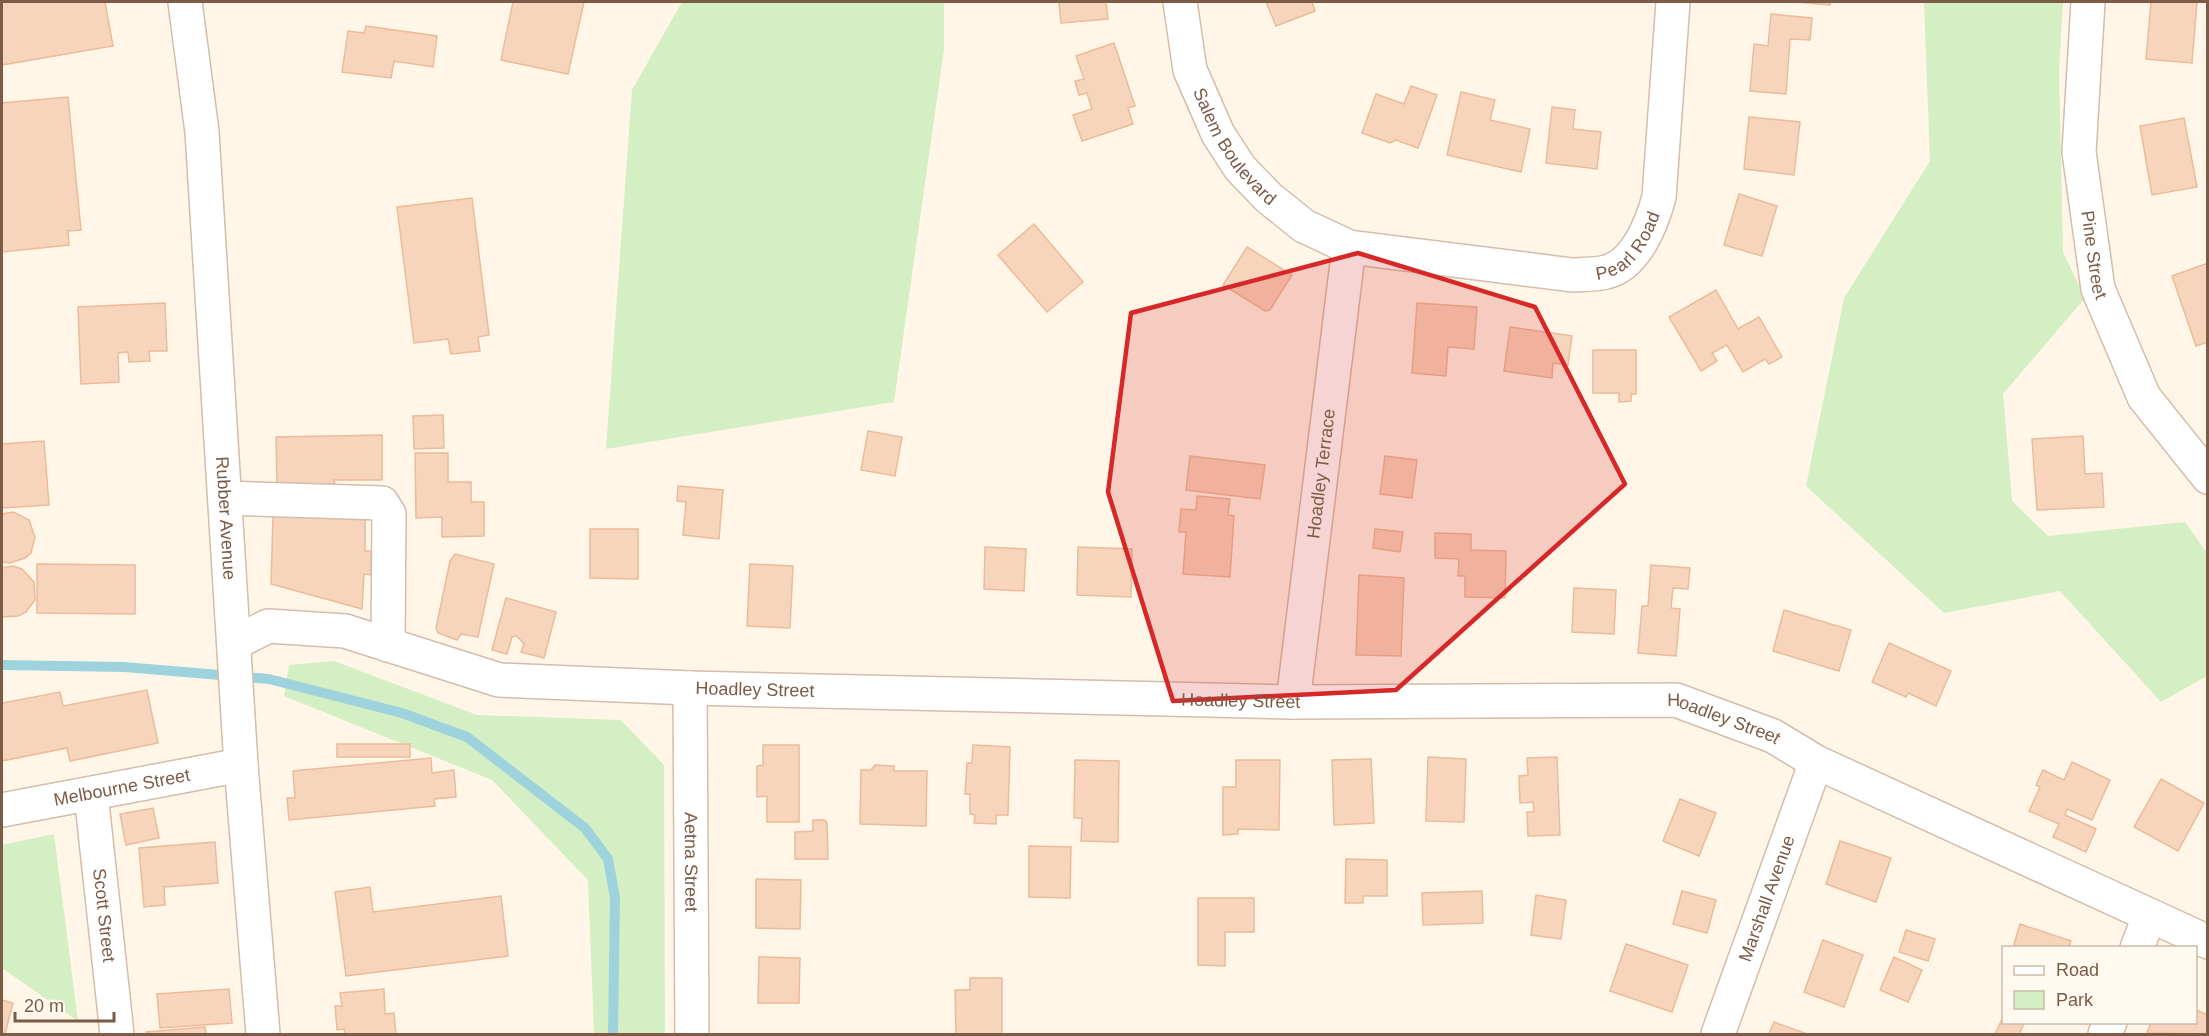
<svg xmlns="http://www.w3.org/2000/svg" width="2209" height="1036" viewBox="0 0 2209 1036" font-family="Arial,sans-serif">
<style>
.green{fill:#d4efc3}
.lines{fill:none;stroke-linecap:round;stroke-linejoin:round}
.stream{stroke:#9ed3de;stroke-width:10}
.building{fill:#f7d4bc;stroke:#ecbb9a;stroke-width:1.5}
.minor-casing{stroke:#d3bdab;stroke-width:36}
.minor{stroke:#fff;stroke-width:33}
.marked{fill:#d62828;fill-opacity:0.2;stroke:#d62828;stroke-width:4.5;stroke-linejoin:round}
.labels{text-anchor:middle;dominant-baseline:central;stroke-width:4.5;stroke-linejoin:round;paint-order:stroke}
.street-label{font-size:18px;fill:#7c5b47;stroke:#fff9f0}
</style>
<rect width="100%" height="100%" fill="#fff6e7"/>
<g class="green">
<path d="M682,2H944V49L894,402L606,449L632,90Z"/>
<path d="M1924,2H2063L2059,70L2063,252L2085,298L2003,394L2012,501L2048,536L2185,522L2207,553V676L2161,702L2060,591L1944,613L1806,486L1844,298L1930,161Z"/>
<path d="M334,661L477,715L621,720L664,765L665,1034H594L588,880L492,780L284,696L289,665Z"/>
<path d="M54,834L78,1021L2,968V845Z"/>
</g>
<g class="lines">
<path class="stream" d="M2,665L124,667L269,679L402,713L467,737L585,828L608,859L615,898L613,1034"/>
</g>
<g class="building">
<path d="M2,2H105L113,46L2,65Z"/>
<path d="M513,2H584L568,74L501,60Z"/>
<path d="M1059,2H1106L1108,19L1061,23Z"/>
<path d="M1266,2H1312L1315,11L1276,26Z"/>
<path d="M1795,2H1831L1830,5Z"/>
<path d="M2151,2H2197L2192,63L2146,59Z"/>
<path d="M1771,14L1812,18L1810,40L1790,39L1786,94L1750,91L1754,44L1768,46Z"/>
<path d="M366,26L437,36L433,67L394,61L391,78L342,72L348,31L364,33Z"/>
<path d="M1114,43L1135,106L1128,108L1133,124L1082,141L1073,115L1092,109L1087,93L1079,95L1075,81L1084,79L1076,56Z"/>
<path d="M1411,86L1437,95L1418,148L1396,140L1390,143L1362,133L1376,94L1404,104Z"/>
<path d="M1461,92L1495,100L1490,120L1530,129L1521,172L1447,155Z"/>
<path d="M68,97L81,230L68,231L69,245L2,252V103Z"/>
<path d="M1552,107L1575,110L1573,129L1601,132L1597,169L1546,163Z"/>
<path d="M1749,117L1800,122L1794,175L1744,169Z"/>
<path d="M2184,118L2197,187L2152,195L2140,126Z"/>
<path d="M1739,194L1777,206L1762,256L1724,245Z"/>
<path d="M472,198L489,335L478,337L480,351L451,354L448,339L414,343L397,207Z"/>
<path d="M1034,224L1083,282L1047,312L998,255Z"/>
<path d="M1247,247L1292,275L1270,310L1265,311L1223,285Z"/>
<path d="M2208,263V342L2196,346L2172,276Z"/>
<path d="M1716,290L1738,329L1759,317L1782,357L1769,364L1765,359L1743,372L1727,345L1712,353L1717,361L1701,371L1669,317Z"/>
<path d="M165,303L167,351H149L150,361L129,362L128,352L118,353L119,382L81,384L78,307Z"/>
<path d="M1417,303L1477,307L1474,349L1448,347L1446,376L1412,373Z"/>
<path d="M1510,327L1572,336L1568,365L1553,363L1552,378L1504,371Z"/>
<path d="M1593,350H1636V394H1631V401L1619,402V393H1593Z"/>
<path d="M443,415L444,448L414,449L413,416Z"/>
<path d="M868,431L902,437L895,476L861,470Z"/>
<path d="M382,435V480H334L335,484L277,485L276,437Z"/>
<path d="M2083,436L2085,474L2102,473L2104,507L2037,510L2032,439Z"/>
<path d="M44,441L49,505L2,508V444Z"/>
<path d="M415,453H448V482H471V502H484V536L442,537V517L416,518Z"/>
<path d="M1190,456L1265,465L1260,499L1186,490Z"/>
<path d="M1385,456L1417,460L1412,498L1380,494Z"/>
<path d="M678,486L723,490L719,539L683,535L686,502L677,501Z"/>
<path d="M1197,496L1230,499L1228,515L1234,516L1230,577L1183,574L1186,532H1179L1181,509L1196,510Z"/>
<path d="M13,512L29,520L35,537L31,553L25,558L10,563L2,562V514Z"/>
<path d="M273,516L365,518V551H371V575L364,574L362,609L271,584Z"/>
<path d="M590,529H638V579L590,578Z"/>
<path d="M1375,529L1403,532L1400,552L1373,548Z"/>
<path d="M1435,533L1471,534V550L1506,551L1505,598L1465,597V576H1458L1459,559L1435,558Z"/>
<path d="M985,547L1026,549L1024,591L984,589Z"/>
<path d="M1078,547L1132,549L1131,597L1077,595Z"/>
<path d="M455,554L494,564L478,637L461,634L457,640L438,633L436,628L450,561Z"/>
<path d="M37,564L135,565V614L37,613Z"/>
<path d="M750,564L793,566L790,628L747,626Z"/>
<path d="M1651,565L1690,568L1688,589L1673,588L1671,608L1680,609L1676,656L1638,653L1642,606H1648Z"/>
<path d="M13,566L22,569L34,582L35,600L26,612L18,616L2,617V568Z"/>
<path d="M1359,575L1404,578L1401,656L1356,655Z"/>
<path d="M1574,588L1616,590L1614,634L1572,632Z"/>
<path d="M506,598L556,612L544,658L521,652L524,644L517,636L512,637L507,654L492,650Z"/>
<path d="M1784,610L1851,630L1839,671L1773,651Z"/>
<path d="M1889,643L1951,671L1936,706L1908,693L1906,697L1872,682Z"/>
<path d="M147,690L158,743L70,761L67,748L2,761V703L60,692L63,706Z"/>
<rect x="337" y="744" width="73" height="13"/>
<path d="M763,745H799V822H767V796L757,797V766L763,765Z"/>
<path d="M973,745L1010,747L1008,815H996V824L974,823L975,815L970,814V794H965L967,763H972Z"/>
<path d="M1428,757L1466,759L1464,822L1426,821Z"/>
<path d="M1557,757L1560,835L1528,836L1527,812H1534L1533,802L1520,803L1519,776L1528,775L1527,758Z"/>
<path d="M431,758L432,773L454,770L456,797L434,799L435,806L289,820L287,798H295L293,771Z"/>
<path d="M1371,759L1374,823L1334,825L1332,760Z"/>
<path d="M1075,760L1119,761L1118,842L1081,841L1082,818H1074Z"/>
<path d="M1236,760H1280L1279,830L1238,829V834L1223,835V787H1236Z"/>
<path d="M2072,762L2110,780L2092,820L2067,809L2065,815L2096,829L2086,852L2053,837L2059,824L2029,811L2040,787L2036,785L2043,770L2064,780Z"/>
<path d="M875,765L894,766V771H927L926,826L860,824L861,770H871Z"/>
<path d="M2161,779L2204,803L2178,851L2134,827Z"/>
<path d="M1680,799L1716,813L1699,856L1663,841Z"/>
<path d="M153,808L159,838L126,845L120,814Z"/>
<path d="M813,820H825L827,823L828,859H795V832L813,831Z"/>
<path d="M1840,841L1891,858L1876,902L1826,884Z"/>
<path d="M215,842L218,883L164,887L165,905L144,907L139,848Z"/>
<path d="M1029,846L1071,847L1070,898L1029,897Z"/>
<path d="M1346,859L1387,860V896H1363V903H1345Z"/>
<path d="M756,879L801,880L800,929L756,928Z"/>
<path d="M370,887L373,912L501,896L508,956L346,976L335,892Z"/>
<path d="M1482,891L1483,923L1423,925L1422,893Z"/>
<path d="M1682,891L1716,900L1707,933L1673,924Z"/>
<path d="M1536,895L1566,900L1561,939L1531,935Z"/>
<path d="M1198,898H1254V932H1225V966L1198,965Z"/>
<path d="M2020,924L2071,941L2069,948H2013Z"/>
<path d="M1906,930L1935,939L1928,961L1899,952Z"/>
<path d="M1823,940L1863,955L1844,1007L1804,992Z"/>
<path d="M1626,944L1688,965L1672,1012L1610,991Z"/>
<path d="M759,957L800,958L799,1003H758Z"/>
<path d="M1894,957L1922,970L1908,1002L1880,990Z"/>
<path d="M970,978H1002V1034H956L955,990H970Z"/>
<path d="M229,989L232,1023L160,1028L157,994Z"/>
<path d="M384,989L385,1014L394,1013L396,1034H345L344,1029L337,1030L335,1006H342L340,993Z"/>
<path d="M2,1000L13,1003L5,1034H2Z"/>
<path d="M2196,1010L2208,1015V1034L2147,1033L2151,1022H2196Z"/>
<path d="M2004,1015V1022H2025L2019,1034H1995Z"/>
<path d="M1774,1022L1807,1034H1769Z"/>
<path d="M205,1027L206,1034H146V1032Z"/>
</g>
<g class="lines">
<g class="minor-casing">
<g id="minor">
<path id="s1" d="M185,2L202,132L241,765L263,1034"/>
<path id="s2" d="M1180,2L1190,70L1218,134L1240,168L1269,198L1304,226L1349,247L1572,275C1583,274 1595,275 1606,272C1636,265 1652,223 1659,197L1673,2"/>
<path id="s3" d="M2088,2L2079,152L2098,289L2144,397L2208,477"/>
<path d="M225,498L382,503L389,514L388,645"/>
<path id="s4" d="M235,643L268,626L345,631L499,680L690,688L1293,702L1676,700L1773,736L1816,762L2208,942"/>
<path id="s5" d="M690,688L692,1034"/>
<path id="s6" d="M1293,702L1349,247"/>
<path id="s7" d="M91,794L117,1034"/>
<path id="s8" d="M2,810L241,765"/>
<path d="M2137,948L2149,917"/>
<path id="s9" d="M1718,1034L1816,762"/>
<path d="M2105,1034L2110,1022"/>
</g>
</g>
<use href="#minor" class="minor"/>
</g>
<path class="marked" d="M1358,253L1535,307L1625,484L1396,690L1173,701L1108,492L1131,313Z"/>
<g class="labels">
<g class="street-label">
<text stroke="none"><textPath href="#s2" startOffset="158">Salem Boulevard</textPath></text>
<text stroke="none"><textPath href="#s2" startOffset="609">Pearl Road</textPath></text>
<text stroke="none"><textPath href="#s3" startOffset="254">Pine Street</textPath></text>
<text stroke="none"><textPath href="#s6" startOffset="230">Hoadley Terrace</textPath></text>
<text stroke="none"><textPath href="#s1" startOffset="518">Rubber Avenue</textPath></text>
<text stroke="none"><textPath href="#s4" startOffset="532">Hoadley Street</textPath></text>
<text stroke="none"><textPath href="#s4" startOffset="1018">Hoadley Street</textPath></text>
<text stroke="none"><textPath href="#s4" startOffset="1504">Hoadley Street</textPath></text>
<text stroke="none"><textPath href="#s8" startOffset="122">Melbourne Street</textPath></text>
<text stroke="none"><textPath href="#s5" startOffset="174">Aetna Street</textPath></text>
<text stroke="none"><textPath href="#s9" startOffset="144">Marshall Avenue</textPath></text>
<text stroke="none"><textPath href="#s7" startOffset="122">Scott Street</textPath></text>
</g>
</g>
<rect width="2209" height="1036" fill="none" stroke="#7c5b47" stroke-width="6"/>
<rect x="2002" y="946" width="195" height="78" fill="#fff9f0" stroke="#cbbaac" stroke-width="1.5"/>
<rect x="2014" y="966" width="30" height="9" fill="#ffffff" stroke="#cbbaac" stroke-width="1.5"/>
<text x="2056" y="976" font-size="18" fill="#7c5b47">Road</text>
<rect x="2014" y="991" width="30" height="18" fill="#d4efc3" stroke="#cbbaac" stroke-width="1.5"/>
<text x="2056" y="1006" font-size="18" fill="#7c5b47">Park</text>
<path d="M15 1012v9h99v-9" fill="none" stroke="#7c5b47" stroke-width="3"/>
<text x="24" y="1012" font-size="18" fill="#7c5b47" stroke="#fff9f0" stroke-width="4.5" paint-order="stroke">20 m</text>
</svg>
